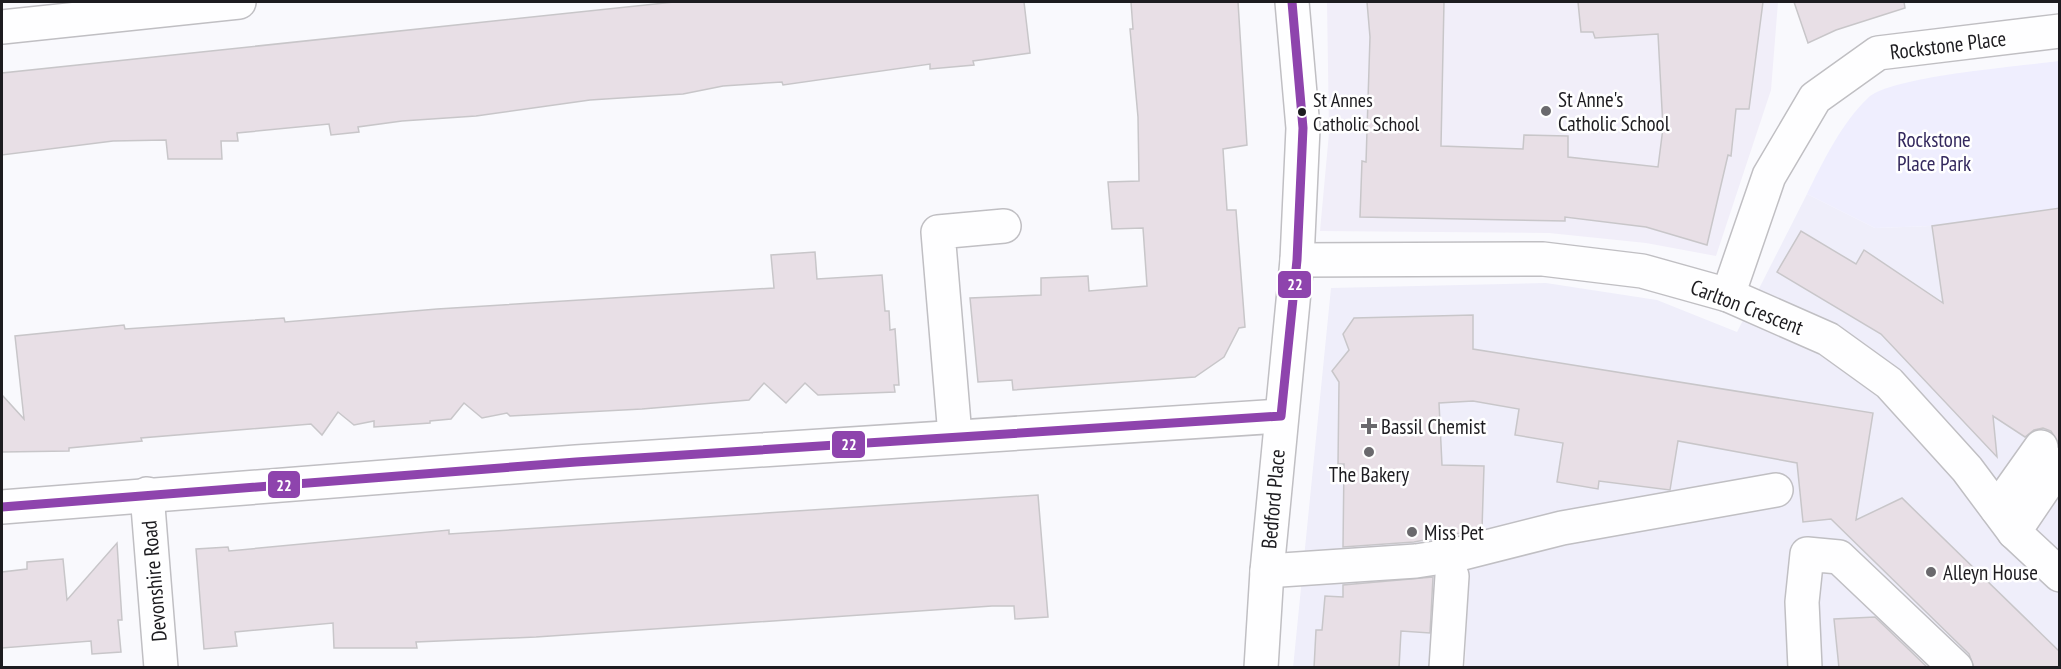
<svg xmlns="http://www.w3.org/2000/svg" width="2061" height="669" viewBox="0 0 2061 669" font-family="'PT Sans Narrow',sans-serif">
<style>
.built{fill:#efeefa}
.education{fill:#f1eef9}
.green{fill:#efeefe}
.building{fill:#e8dfe6;stroke:#c8c6c9;stroke-width:1.5}
.lines{fill:none;stroke-linecap:round;stroke-linejoin:round}
.minor-casing{stroke:#c0bfc3;stroke-width:36}
.minor{stroke:#fefeff;stroke-width:33}
.bus-1-casing{stroke:#fff;stroke-width:14}
.bus-1{stroke:#8e44ad;stroke-width:9}
.poi-dot{fill:#6a696d;stroke:#fff;stroke-width:2}
.bus-dot{fill:#1d1c20;stroke:#fff;stroke-width:2}
.labels{text-anchor:middle;dominant-baseline:central;stroke-width:5;stroke-linejoin:round;paint-order:stroke}
.bus-label{font-size:20px;fill:#1d1c20;stroke:#fff;text-anchor:start}
.street-label{font-size:21px;fill:#1d1c20;stroke:#fff}
.poi-label{font-size:21px;fill:#1d1c20;stroke:#fff;text-anchor:start}
.park-label{font-size:21px;fill:#34295e;stroke:#fff}
.line-badge{stroke:#fff;stroke-width:2}
.badge-label{font-size:16px;text-anchor:middle;font-weight:bold;fill:#fff}
</style>
<rect width="100%" height="100%" fill="#f9f9fd"/>
<path class="built" d="M1807,194L1875,228L1932,226L2059,208V667H1465L1468,563L1434,667L1293,668L1331,288L1546,283L1657,300L1737,332Z"/>
<path class="education" d="M1327,2H1778L1771,90L1716,256L1646,243L1549,233L1320,231L1329,133Z"/>
<path class="green" d="M2059,61V208L1932,226L1875,228L1807,194C1822,163 1843,121 1868,98C1890,76 2023,66 2059,61Z"/>
<g class="building">
<path d="M674,2H1024L1030,53L973,61L974,65L930,69V64L783,85L782,82L723,86L683,94L590,100L476,116L402,121L358,127L359,132L331,135L329,124L237,133L238,141H221L222,159H168L166,140L113,141L2,155V73Z"/>
<path d="M1131,2H1238L1247,145L1223,149L1227,210H1236L1245,327L1239,328L1224,357L1195,377L1013,390L1012,380L978,382L970,298L1041,295V278L1088,276L1089,291L1147,286L1143,228L1112,229L1108,182L1139,181L1138,117L1130,29H1133Z"/>
<path d="M1367,2H1444L1441,146L1523,149L1524,135L1568,136V157L1658,167L1663,128L1658,34L1595,38L1593,32H1581L1578,2H1763L1749,109H1736L1731,156L1728,155L1707,245L1646,227L1565,217V221L1360,217L1362,161L1366,162L1370,37Z"/>
<path d="M1794,2H1904L1905,8L1836,30L1808,43Z"/>
<path d="M2060,208V446L2051,431L2043,428L2034,430L2025,437L1993,416L1997,457L1881,334L1777,272L1801,231L1856,264L1864,250L1943,303L1932,226Z"/>
<path d="M815,252L817,279L882,275L885,311H889L890,330L895,329L899,385H894L895,392L818,395L805,383L786,403L764,383L749,400L642,409L510,416L507,413L482,418L464,403L451,419L430,421V423L374,427V421L354,425L338,412L322,435L311,424L141,438L142,441L69,448V451L2,452V395L24,419L15,336L124,325L125,329L284,318L285,322L437,309L774,288L771,255Z"/>
<path d="M1473,315V349L1873,413L1856,520L1902,498L2060,652V668H1974L1969,654L1831,519L1803,522L1797,463L1678,441L1670,490L1599,481L1598,489L1557,482L1563,443L1515,435L1519,409L1473,401L1439,403L1442,465L1484,466L1482,529L1414,542L1343,547L1344,464H1338L1339,382L1332,371L1349,350L1343,334L1354,318Z"/>
<path d="M1038,495L1048,617L1015,619L1014,606H992L536,637L416,642L417,648H334L333,623L235,632L237,646L204,649L196,549L228,547L229,551L449,530V534Z"/>
<path d="M117,543L122,620H118L121,652L92,654L91,641L2,648V572L27,569V562L63,559L67,600Z"/>
<path d="M1433,577L1430,633L1401,631L1399,668H1314L1316,630H1322L1325,596L1343,597V585Z"/>
<path d="M1875,617L1928,668H1839L1834,619Z"/>
</g>
<g class="lines">
<g class="minor-casing">
<g id="minor">
<path d="M2,27L239,2"/>
<path d="M1297,260L1543,259L1642,271L1728,295L1828,339L1889,383L1967,469L2014,532L2060,575"/>
<path d="M1728,295L1769,176L1815,98L1878,53L2060,31"/>
<path d="M955,436L938,232L1004,226"/>
<path d="M147,494L161,668"/>
<path d="M2,507L576,462L1281,416"/>
<path d="M1997,509L2041,447"/>
<path d="M2014,532L2060,464"/>
<path d="M1267,571L1416,561L1455,555L1562,528L1776,490"/>
<path d="M1261,668L1267,571L1297,260L1303,128L1292,2"/>
<path d="M1446,668L1452,576"/>
<path d="M1805,668L1802,602L1807,554L1839,557L1956,668"/>
</g>
</g>
<use href="#minor" class="minor"/>
<g class="bus-1-casing">
<path id="bus-1" d="M2,507L576,462L1281,416L1297,260L1303,128L1292,2"/>
</g>
<use href="#bus-1" class="bus-1"/>
</g>
<g class="poi-dot">
<circle cx="1546" cy="111" r="6"/>
<path d="M1366 417h6v6h6v6h-6v6h-6v-6h-6v-6h6z"/>
<circle cx="1369" cy="452" r="6"/>
<circle cx="1412" cy="532" r="6"/>
<circle cx="1931" cy="572" r="6"/>
</g>
<circle class="bus-dot" cx="1302" cy="112" r="5"/>
<g class="labels">
<g class="bus-label">
<text x="1313" y="100">St Annes<tspan x="1313" dy="24">Catholic School</tspan></text>
</g>
<g class="street-label">
<text transform="translate(1948 45) rotate(-7)">Rockstone Place</text>
<text transform="translate(1747 307) rotate(21)">Carlton Crescent</text>
<text transform="translate(1273 499) rotate(-85)">Bedford Place</text>
<text transform="translate(154 581) rotate(-95)">Devonshire Road</text>
</g>
<g class="poi-label">
<text x="1558" y="99">St Anne's<tspan x="1558" dy="24">Catholic School</tspan></text>
<text x="1381" y="426">Bassil Chemist</text>
<text x="1369" y="474" text-anchor="middle">The Bakery</text>
<text x="1424" y="532">Miss Pet</text>
<text x="1943" y="572">Alleyn House</text>
</g>
<g class="park-label">
<text x="1934" y="139">Rockstone<tspan x="1934" dy="24">Place Park</tspan></text>
</g>
</g>
<g class="line-badge">
<rect x="1277" y="270" width="35" height="29" rx="6" fill="#8e44ad"/>
<rect x="831" y="430" width="35" height="29" rx="6" fill="#8e44ad"/>
<rect x="267" y="470" width="34" height="29" rx="6" fill="#8e44ad"/>
</g>
<g class="badge-label">
<text x="1295" y="290">22</text>
<text x="849" y="450">22</text>
<text x="284" y="491">22</text>
</g>
<rect width="2061" height="669" fill="none" stroke="#1d1c20" stroke-width="6"/>
</svg>
